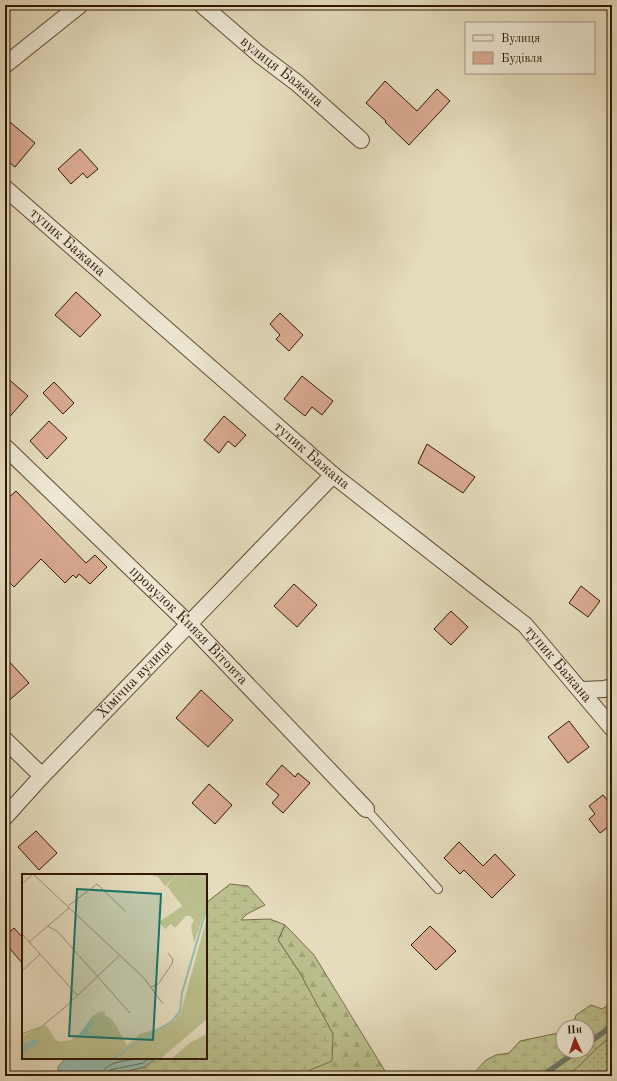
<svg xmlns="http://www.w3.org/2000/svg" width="617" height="1081" viewBox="0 0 617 1081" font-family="'Old Standard TT',serif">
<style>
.grass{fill:url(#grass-dots);stroke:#766c48}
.forest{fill:url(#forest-firs);stroke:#766c48}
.wetland{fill:url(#wetland-marsh);stroke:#766c48}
.water{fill:#96bcae;stroke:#6d7a6a}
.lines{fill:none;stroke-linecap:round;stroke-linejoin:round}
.shore{stroke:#636a59;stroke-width:1}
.stream{stroke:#6d7a6a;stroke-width:5.5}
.building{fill:#daab92;stroke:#301804}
.lane-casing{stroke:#5d4932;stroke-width:10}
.street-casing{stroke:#5d4932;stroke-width:18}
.lane{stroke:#eee8d4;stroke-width:8}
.street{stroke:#eee8d4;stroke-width:16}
.labels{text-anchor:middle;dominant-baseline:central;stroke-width:3;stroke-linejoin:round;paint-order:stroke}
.street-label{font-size:15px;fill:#301804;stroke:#eee8d4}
.inset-river{fill:none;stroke:#96bcae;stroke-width:2}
.inset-road{fill:none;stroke:#9d8e73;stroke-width:1}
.view{fill:#0f766e;fill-opacity:0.15;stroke:#0f766e;stroke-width:2}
.inset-edge{fill:none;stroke:#301804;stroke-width:2}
</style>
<defs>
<pattern id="grass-dots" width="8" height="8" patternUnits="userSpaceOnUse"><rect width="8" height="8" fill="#bbbf8d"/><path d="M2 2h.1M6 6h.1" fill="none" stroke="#a1a378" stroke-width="1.8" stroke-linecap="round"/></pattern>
<pattern id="forest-firs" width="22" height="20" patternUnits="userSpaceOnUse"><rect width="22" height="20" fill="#bbbf8d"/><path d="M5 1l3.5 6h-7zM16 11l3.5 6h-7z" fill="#a1a378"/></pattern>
<pattern id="wetland-marsh" width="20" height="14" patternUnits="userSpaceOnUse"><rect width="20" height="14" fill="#bbbf8d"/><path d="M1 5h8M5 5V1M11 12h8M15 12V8" fill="none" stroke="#a1a378"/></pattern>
</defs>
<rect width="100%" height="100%" fill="#e5dcbd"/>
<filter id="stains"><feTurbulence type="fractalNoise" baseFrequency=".005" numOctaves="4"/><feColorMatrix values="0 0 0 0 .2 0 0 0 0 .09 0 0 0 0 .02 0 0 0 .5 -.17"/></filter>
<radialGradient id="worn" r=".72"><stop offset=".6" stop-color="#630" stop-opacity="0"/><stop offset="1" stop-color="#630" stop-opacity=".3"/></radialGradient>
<path class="grass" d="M612,1037V1076H565C582,1064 594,1047 612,1037Z"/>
<path class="forest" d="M285,925L314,955L388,1076H311L309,992L300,973L278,940Z"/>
<g class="wetland">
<path d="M230,884L248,886L265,905L247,914L241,920L270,919L285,925L278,940L300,973L333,1034L332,1061L310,1070L311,1076H104L145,1067L156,1058H206V903Z"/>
<path d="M612,1003V1037C594,1047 584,1065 567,1075C561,1078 485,1076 471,1076L486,1060L496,1055L509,1053L520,1041L563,1032V1051H587V1027H572L576,1015L591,1005L602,1009Z"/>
</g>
<path class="water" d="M66,1058H156L145,1067L104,1076H59L58,1067Z"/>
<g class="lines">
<g class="shore">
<path d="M102,1076C103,1060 130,1061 142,1058"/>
<path d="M107,1076L110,1070L143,1063L149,1058"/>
</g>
<g class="stream">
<path d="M587,1044L612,1026"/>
<path d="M542,1076L577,1051"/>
</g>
</g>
<g class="building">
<path d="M385,81L417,111L437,89L450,101L409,145L385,122L386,121L366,103Z"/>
<path d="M5,118L35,143L15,167L5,159Z"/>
<path d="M80,149L98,169L87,178L83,173L71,184L58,169Z"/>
<path d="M76,292L101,315L80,337L55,315Z"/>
<path d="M280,313L303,335L289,351L276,339L280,335L270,324Z"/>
<path d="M5,376L28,396L5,422Z"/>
<path d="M302,376L333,401L322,415L312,407L305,416L284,399Z"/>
<path d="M54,382L74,403L63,414L43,393Z"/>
<path d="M224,416L246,435L235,447L228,441L219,453L204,440Z"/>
<path d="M49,421L67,438L47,459L30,441Z"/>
<path d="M427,444L475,477L463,493L418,463Z"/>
<path d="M16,491L86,563L95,555L107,567L90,584L79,574L76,578L73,575L65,583L41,559L14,587L5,578V501Z"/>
<path d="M294,584L317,605L297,627L274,606Z"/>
<path d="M581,586L600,601L588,617L569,603Z"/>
<path d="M451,611L468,627L451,645L434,629Z"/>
<path d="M5,657L29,683L5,704Z"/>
<path d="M201,690L233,720L208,747L176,718Z"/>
<path d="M569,721L589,747L568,763L548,737Z"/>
<path d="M282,765L295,777L298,773L310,783L283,813L272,803L279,795L266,784Z"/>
<path d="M209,784L232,805L215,824L192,803Z"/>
<path d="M603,795L612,806V824L600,833L589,819L595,814L589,806Z"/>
<path d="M36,831L57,853L39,870L18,847Z"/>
<path d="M459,842L483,866L495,854L515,875L492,898L464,870L460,874L444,858Z"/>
<path d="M430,926L456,951L436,970L411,945Z"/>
<path d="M14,928L23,938V964L5,943V936Z"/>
</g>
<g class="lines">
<g class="lane-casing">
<path id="lane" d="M366,809L438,889"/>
</g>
<g class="street-casing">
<g id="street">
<path id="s1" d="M202,5L260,55L297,83L361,140"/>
<path d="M5,65L80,5"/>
<path id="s2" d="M5,188L333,475L525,625L612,728"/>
<path id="s3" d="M5,447L189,624L366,809"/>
<path d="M582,690L604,689L612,687"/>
<path d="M5,740L42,776"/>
<path id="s4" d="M5,817L42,776L333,475"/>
</g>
</g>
<use href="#lane" class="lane"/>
<use href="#street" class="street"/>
</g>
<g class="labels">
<g class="street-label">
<text stroke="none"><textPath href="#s1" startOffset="104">вулиця Бажана</textPath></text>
<text stroke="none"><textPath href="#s2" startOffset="83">тупик Бажана</textPath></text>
<text stroke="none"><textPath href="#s2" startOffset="407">тупик Бажана</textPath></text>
<text stroke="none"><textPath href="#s3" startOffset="256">провулок Князя Вітовта</textPath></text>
<text stroke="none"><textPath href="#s2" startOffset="731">тупик Бажана</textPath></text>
<text stroke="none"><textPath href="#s4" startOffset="189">Хімічна вулиця</textPath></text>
</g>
</g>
<g transform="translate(22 874)">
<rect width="185" height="185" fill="#e5dcbd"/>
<path d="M156,0H175L166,5L163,12L168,30L149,7ZM185,43V136L153,165L126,179L123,185H102L103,178L152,147L159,138ZM24,151L33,165L19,161L0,168V162Z" fill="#bbbf8d"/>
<path d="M149,7L168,30L183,37L172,69L169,52L172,46L168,42H164L153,54L149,50L143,55L137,48L160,32L145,12ZM185,136V145L138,185H123L126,179L153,165ZM87,143L91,147L105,171L93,174L89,163L93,158ZM185,160V185H149L169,168Z" fill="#bbbf8d"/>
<path d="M126,0H156L143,12L136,3ZM175,0H185V38L168,30L163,13L166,5ZM80,137L84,140L82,142L87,143L93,158L89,163L93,174L105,171L118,160L145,151L103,178L102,185H0V180L13,171L12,165L0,170V168L19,161L28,162L37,168L49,166L55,160L56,163L67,161L69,151L67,147L70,142Z" fill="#bbbf8d"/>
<path d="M67,147L71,149L67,156L69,160L55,163ZM12,165L17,169L0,180V170Z" fill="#96bcae"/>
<path class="inset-river" d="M90,185L150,147L158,137L160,119L185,33"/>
<path class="inset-road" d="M11,0L122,104L141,130M0,10L11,0M46,32L75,10L103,37M25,52L35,57L108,139M0,60L55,121M7,68L47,34M0,97L18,80M129,113L136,110L150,90L151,85L146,79M0,160L19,153L41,135L97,82"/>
<path class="view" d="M55,15L139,20L131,166L47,162Z"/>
<rect width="185" height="185" class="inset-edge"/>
</g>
<rect width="617" height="1081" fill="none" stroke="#e5dcbd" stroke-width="20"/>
<rect x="6" y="6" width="605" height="1069" fill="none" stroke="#301804" stroke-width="2"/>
<rect x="10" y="10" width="597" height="1061" fill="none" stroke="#301804"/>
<rect x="465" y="22" width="130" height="52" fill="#eee8d4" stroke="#a29581"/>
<rect x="473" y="35" width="20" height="6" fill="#eee8d4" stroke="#a29581"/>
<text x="501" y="42" font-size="12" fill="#301804">Вулиця</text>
<rect x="473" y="52" width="20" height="12" fill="#daab92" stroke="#a29581"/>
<text x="501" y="62" font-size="12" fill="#301804">Будівля</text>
<g transform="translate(575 1039) rotate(357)"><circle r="19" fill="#eee8d4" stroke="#a29581"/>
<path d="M0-3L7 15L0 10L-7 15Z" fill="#8f2418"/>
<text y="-6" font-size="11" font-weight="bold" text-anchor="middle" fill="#301804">Пн</text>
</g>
<rect width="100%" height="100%" filter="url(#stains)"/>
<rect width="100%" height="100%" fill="url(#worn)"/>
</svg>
